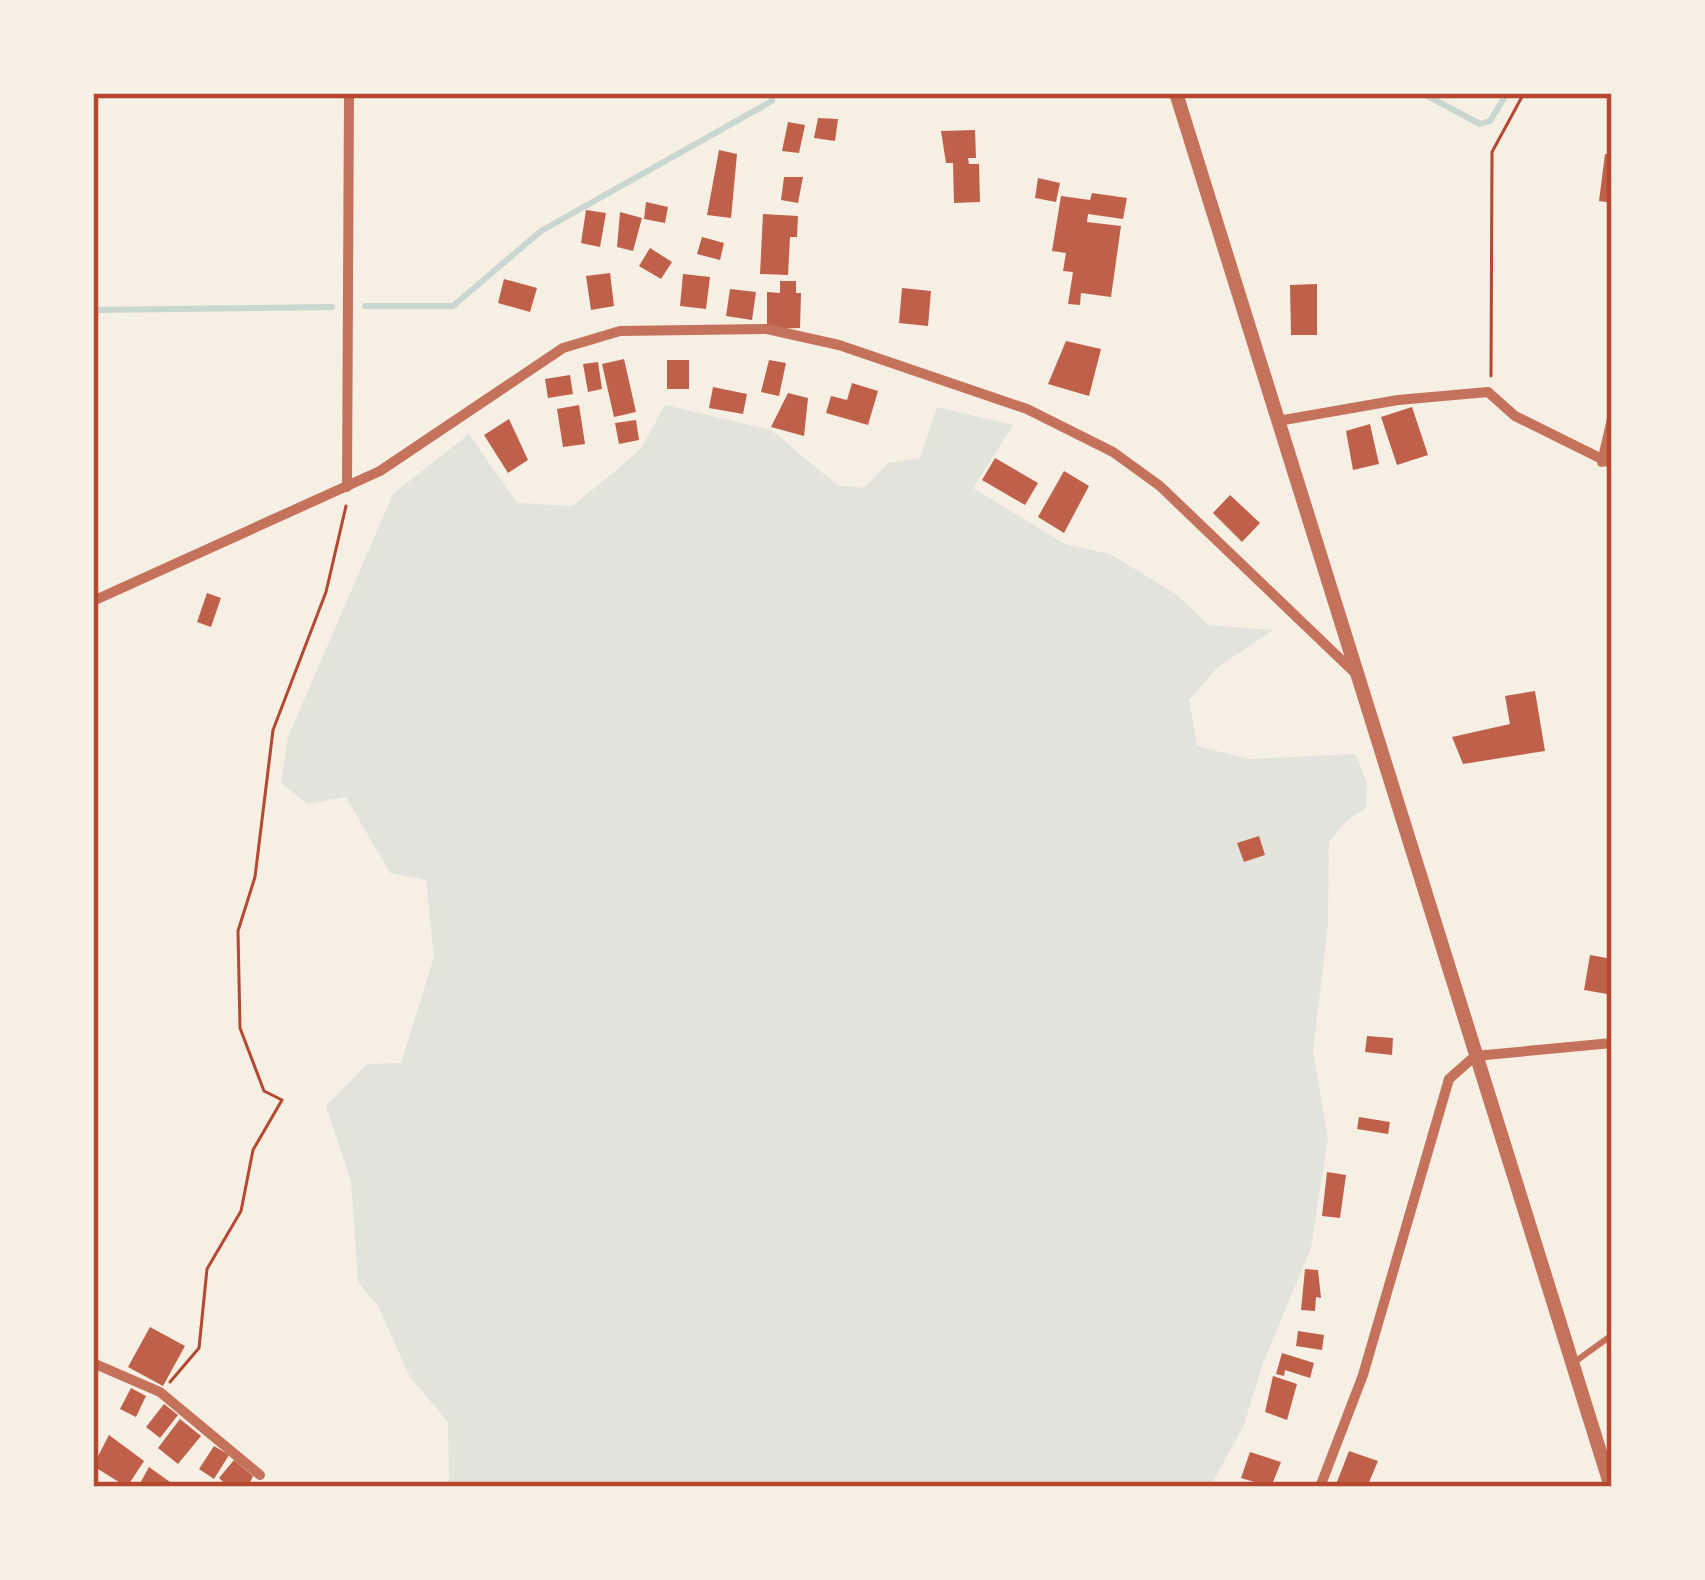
<svg xmlns="http://www.w3.org/2000/svg" width="1705" height="1580" viewBox="0 0 1705 1580" font-family="Montserrat,sans-serif">
<style>
.green{fill:#e2e4dc}
.lines{fill:none;stroke-linecap:round;stroke-linejoin:round}
.stream{stroke:#c9d6d2;stroke-width:6}
.building{fill:#bf614a}
.path{stroke:#b5482f;stroke-width:3}
.service{stroke:#c5725c;stroke-width:6}
.minor{stroke:#c5725c;stroke-width:10}
.tertiary{stroke:#c5725c;stroke-width:14}
.neatline{fill:none;stroke:#b5482f;stroke-width:4.5}
</style>
<rect width="100%" height="100%" fill="#f6efe4"/>
<path class="green" d="M665,405L771,430L837,485L864,488L888,463L920,458L937,407L1013,425L973,488L1065,544L1110,554L1176,594L1208,625L1273,630L1217,668L1189,700L1197,746L1249,759L1355,754L1367,783L1366,808L1346,821L1329,842L1328,924L1313,1052L1328,1137L1311,1248L1263,1363L1244,1425L1210,1487H449L448,1422L410,1377L378,1306L358,1282L351,1181L326,1106L367,1064L401,1063L434,957L426,880L390,873L346,797L308,804L281,783L288,737L393,494L469,434L517,503L573,506L640,450Z"/>
<g class="lines">
<g class="stream">
<path d="M1422,93L1480,124L1490,121L1507,93"/>
<path d="M365,306H453L541,231L772,101V93"/>
<path d="M93,310L332,307"/>
</g>
</g>
<g class="building">
<path d="M818,118L838,119L835,141L814,138Z"/>
<path d="M788,122L805,125L799,153L782,151Z"/>
<path d="M975,130L976,158H968L969,164H979L980,202L954,203L953,163H946L941,131Z"/>
<path d="M719,150L737,154L731,218L707,215Z"/>
<path d="M1605,154L1612,155V203L1599,201Z"/>
<path d="M784,177H803L798,203L781,200Z"/>
<path d="M1038,178L1060,183L1056,202L1035,198Z"/>
<path d="M1092,193L1127,198L1123,219L1088,214L1087,222L1121,226L1111,297L1081,293L1080,305L1068,304L1073,272L1063,271L1066,253L1052,251L1061,196L1090,200Z"/>
<path d="M646,202L668,207L665,223L644,219Z"/>
<path d="M586,210L606,213L600,247L581,243Z"/>
<path d="M620,212L642,218L633,251L617,247Z"/>
<path d="M763,214L798,216L797,237H790L788,275L760,274Z"/>
<path d="M702,237L724,243L720,260L697,254Z"/>
<path d="M650,248L672,262L661,279L639,266Z"/>
<path d="M610,273L614,306L591,310L586,276Z"/>
<path d="M683,274L710,277L706,309L680,306Z"/>
<path d="M504,279L537,288L530,312L498,303Z"/>
<path d="M780,281H796V293H801L800,328L767,329V292L780,293Z"/>
<path d="M1317,284V335H1291L1290,285Z"/>
<path d="M902,288L931,291L928,326L899,323Z"/>
<path d="M730,289L756,292L752,320L726,316Z"/>
<path d="M1066,341L1101,349L1089,396L1048,384Z"/>
<path d="M624,359L636,412L614,417L602,364Z"/>
<rect x="667" y="360" width="22" height="29"/>
<path d="M769,360L786,363L779,396L761,392Z"/>
<path d="M598,362L602,389L588,392L583,364Z"/>
<path d="M570,375L573,394L548,398L545,379Z"/>
<path d="M852,383L878,391L868,425L826,413L831,396L847,400Z"/>
<path d="M713,387L747,394L743,414L709,408Z"/>
<path d="M788,393L808,398L804,436L771,427Z"/>
<path d="M579,405L585,444L563,447L557,409Z"/>
<path d="M1412,407L1428,455L1397,465L1381,417Z"/>
<path d="M509,419L528,460L508,473L484,435Z"/>
<path d="M636,420L639,440L619,444L615,423Z"/>
<path d="M1370,424L1379,464L1353,470L1346,431Z"/>
<path d="M995,458L1038,483L1025,505L982,480Z"/>
<path d="M1064,471L1089,486L1064,533L1038,517Z"/>
<path d="M1230,495L1260,523L1242,542L1213,513Z"/>
<path d="M207,593L221,598L211,627L197,622Z"/>
<path d="M1535,691L1545,751L1463,764L1452,737L1510,724L1505,696Z"/>
<path d="M1259,836L1265,855L1244,862L1237,843Z"/>
<path d="M1590,955L1612,959L1607,994L1584,990Z"/>
<path d="M1367,1036L1393,1038L1392,1055L1365,1052Z"/>
<path d="M1359,1117L1390,1122L1388,1134L1357,1129Z"/>
<path d="M1327,1172L1346,1175L1340,1218L1322,1216Z"/>
<path d="M1305,1269L1318,1270L1321,1298L1316,1297L1315,1311L1301,1310Z"/>
<path d="M150,1327L185,1346L163,1386L128,1367Z"/>
<path d="M1298,1331L1324,1335L1322,1350L1296,1346Z"/>
<path d="M1282,1353L1314,1363L1310,1378L1285,1370L1284,1376L1276,1374Z"/>
<path d="M1273,1376L1297,1384L1287,1420L1265,1412Z"/>
<path d="M131,1388L146,1396L136,1417L120,1409Z"/>
<path d="M164,1404L178,1415L160,1438L146,1427Z"/>
<path d="M180,1419L201,1436L178,1464L158,1448Z"/>
<path d="M109,1435L144,1461L127,1487L93,1466Z"/>
<path d="M214,1446L229,1455L214,1479L199,1469Z"/>
<path d="M1349,1451L1378,1461L1367,1487H1335Z"/>
<path d="M1250,1452L1281,1462L1271,1487L1241,1478Z"/>
<path d="M234,1460L253,1476L248,1487H229L219,1478Z"/>
<path d="M149,1467L177,1487H138Z"/>
</g>
<g class="lines">
<g class="path">
<path d="M1491,376L1492,152L1524,93"/>
<path d="M170,1382L199,1348L207,1269L241,1211L253,1150L282,1100L264,1091L240,1028L238,931L255,877L273,730L326,592L346,506"/>
</g>
<path class="service" d="M1576,1361L1612,1335"/>
<g class="minor">
<path d="M1278,421L1398,400L1488,392L1515,416L1612,464"/>
<path d="M1602,462L1612,419"/>
<path d="M347,487L349,93"/>
<path d="M93,601L380,471L563,348L620,331L767,329L839,345L1027,409L1113,452L1160,486L1356,674"/>
<path d="M93,1363L160,1392L260,1475"/>
<path d="M1320,1487L1363,1375L1449,1079L1475,1056L1612,1043"/>
</g>
<path class="tertiary" d="M1176,93L1611,1487"/>
</g>
<rect width="1705" height="1580" fill="none" stroke="#f6efe4" stroke-width="192"/>
<rect x="96" y="96" width="1513" height="1388" class="neatline"/>
</svg>
